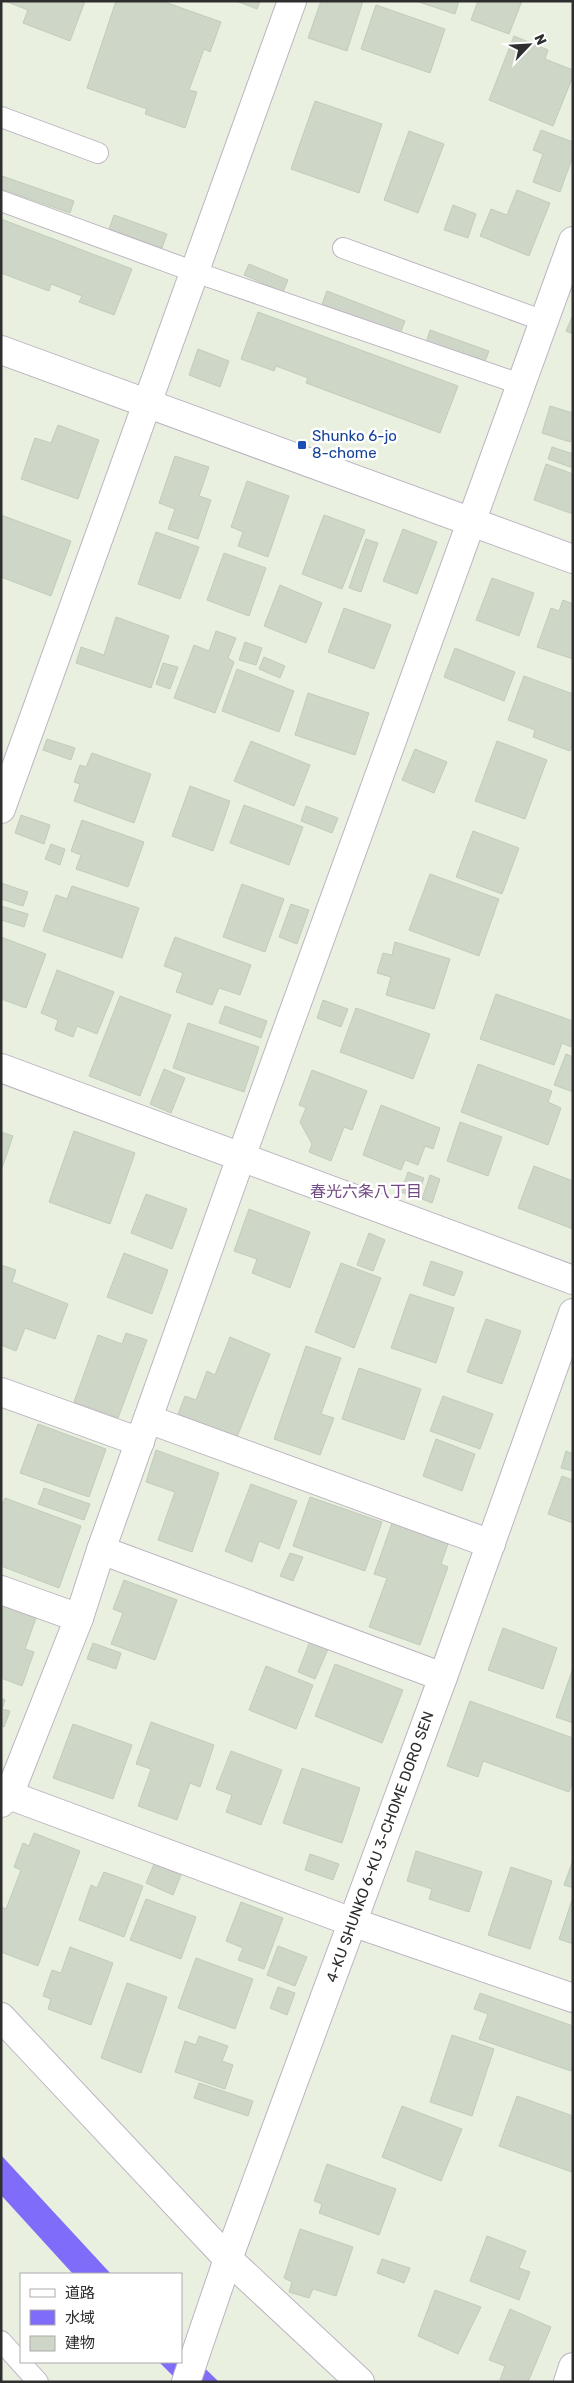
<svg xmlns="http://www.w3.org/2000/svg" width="574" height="2383" viewBox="0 0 574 2383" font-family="Rubik,'Noto Sans JP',sans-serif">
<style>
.water{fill:#7f6cf9}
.building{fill:#ced6c8;stroke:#c2ccb9}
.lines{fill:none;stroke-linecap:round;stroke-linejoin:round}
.lane-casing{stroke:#bdb4c2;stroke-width:22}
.street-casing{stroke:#bdb4c2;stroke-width:30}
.lane{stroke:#fff;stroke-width:20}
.street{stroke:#fff;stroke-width:28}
.transit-dot{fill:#1a4fb4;stroke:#fff;stroke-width:2}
.labels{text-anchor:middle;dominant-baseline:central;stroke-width:5;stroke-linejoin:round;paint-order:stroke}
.transit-label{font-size:15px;fill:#164399;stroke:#fff;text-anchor:start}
.street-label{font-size:15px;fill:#2e2e2e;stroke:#fff}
.neighbourhood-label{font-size:16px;fill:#724983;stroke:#fff}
</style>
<rect width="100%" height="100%" fill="#e9f0e0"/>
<g class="water">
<path d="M1,2155L111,2274H73L1,2195Z"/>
<path d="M181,2345L219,2382H179L159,2362H181Z"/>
</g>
<g class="building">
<path d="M5,1H85L70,41L23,23L28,10Z"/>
<path d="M116,1H162L221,22L210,52L204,49L189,90L197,92L185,128L145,114L147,109L87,88Z"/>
<path d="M236,1H260L257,9Z"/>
<path d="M321,1H363L347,51L308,38Z"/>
<path d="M416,1H459L455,14Z"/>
<path d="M478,1H522L509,34L471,20Z"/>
<path d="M376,5L445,29L430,73L361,49Z"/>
<path d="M514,36L548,50L545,59L573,70V76L553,126L489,100Z"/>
<path d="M315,101L382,124L359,193L291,169Z"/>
<path d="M541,130L573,142V156L560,192L533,182L543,154L533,150Z"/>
<path d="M409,131L444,144L418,213L384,200Z"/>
<path d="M2,176L74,201L70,213L1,189Z"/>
<path d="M517,190L550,203L529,256L480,236L491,209L507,215Z"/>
<path d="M453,205L476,214L468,238L444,230Z"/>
<path d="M114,215L167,234L162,248L109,229Z"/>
<path d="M1,219L132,269L114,315L79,302L82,296L51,284L49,291L1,273Z"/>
<path d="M249,264L288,280L283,292L244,275Z"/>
<path d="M327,291L405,321L400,334L322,304Z"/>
<path d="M258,312L458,386L440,433L306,383L308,378L276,366L274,371L241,359Z"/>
<path d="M573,315V334L566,331Z"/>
<path d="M430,330L489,351L484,364L426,343Z"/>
<path d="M198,349L229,361L220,387L189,375Z"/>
<path d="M550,406L573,413V434L570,442L542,433Z"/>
<path d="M58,425L99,440L78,499L21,479L35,438L51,443Z"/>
<path d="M552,447L573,454V468L548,459Z"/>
<path d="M175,456L209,467L199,496L211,500L198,539L168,529L175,509L159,503Z"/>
<path d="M546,464L573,474V514L534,500Z"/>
<path d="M247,481L289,496L268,557L238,546L243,532L231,527Z"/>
<path d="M1,515L71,541L51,596L1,577Z"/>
<path d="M324,515L365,530L342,589L302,574Z"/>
<path d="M403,529L437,542L417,594L383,581Z"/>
<path d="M156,532L199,547L180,599L138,584Z"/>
<path d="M366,539L378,543L361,592L349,588Z"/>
<path d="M224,553L266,568L249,616L207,600Z"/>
<path d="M492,578L534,593L519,636L476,620Z"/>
<path d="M280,585L322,603L306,643L264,626Z"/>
<path d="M563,600L573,604V659L537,647L551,608L559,611Z"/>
<path d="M344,608L391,625L374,669L328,652Z"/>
<path d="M116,617L169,636L151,688L76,663L81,647L104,655Z"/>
<path d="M216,631L236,638L228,658L234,662L215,713L174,698L194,645L209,651Z"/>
<path d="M245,642L262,648L256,665L239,660Z"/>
<path d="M455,648L515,672L504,701L444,677Z"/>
<path d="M264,657L285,666L280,678L259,669Z"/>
<path d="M163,663L178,667L170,689L156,684Z"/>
<path d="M237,669L294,691L279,732L222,711Z"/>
<path d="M524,676L573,694V744L570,751L533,737L535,730L508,720Z"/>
<path d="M308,693L369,713L355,755L295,735Z"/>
<path d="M47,739L75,748L71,760L43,750Z"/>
<path d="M251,741L310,765L294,806L234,781Z"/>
<path d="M497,741L547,760L525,819L475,801Z"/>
<path d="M415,749L447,762L434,793L402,780Z"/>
<path d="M92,753L151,774L134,823L74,801L80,784L74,782L80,765L86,767Z"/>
<path d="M190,786L230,801L213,851L172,836Z"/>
<path d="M244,805L303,827L289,865L230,843Z"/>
<path d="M306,806L338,818L332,833L301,821Z"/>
<path d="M21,815L50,825L44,844L15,833Z"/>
<path d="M82,820L144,842L128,887L76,869L81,855L71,851Z"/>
<path d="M473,831L519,848L502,894L456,877Z"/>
<path d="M51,844L65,849L60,865L45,859Z"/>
<path d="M430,874L499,899L479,956L409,930Z"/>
<path d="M1,883L28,892L23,906L1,899Z"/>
<path d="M242,884L284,899L265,952L223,937Z"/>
<path d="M72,886L139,908L122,958L43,931L56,895L67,899Z"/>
<path d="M291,904L309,910L297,944L279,937Z"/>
<path d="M1,906L28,914L24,927L1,920Z"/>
<path d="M1,937L46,954L26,1008L1,999Z"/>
<path d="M175,937L251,965L240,995L219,988L212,1005L176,992L183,973L164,966Z"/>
<path d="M395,942L450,959L434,1009L386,995L391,977L377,973L383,953L392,955Z"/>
<path d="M57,970L114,992L97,1034L77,1026L73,1037L55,1030L58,1020L41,1013Z"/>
<path d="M496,994L573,1021L571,1047L562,1043L554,1065L480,1039Z"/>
<path d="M120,996L171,1015L140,1096L89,1076Z"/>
<path d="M323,1000L348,1009L341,1027L317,1018Z"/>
<path d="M225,1006L267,1021L261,1038L219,1023Z"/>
<path d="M356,1008L430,1034L413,1079L340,1052Z"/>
<path d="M188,1023L259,1047L244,1092L173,1068Z"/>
<path d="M566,1054L573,1057V1092L554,1085Z"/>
<path d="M478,1064L552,1091L548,1102L561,1108L548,1145L461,1112Z"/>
<path d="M164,1069L185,1078L171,1113L150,1104Z"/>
<path d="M312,1070L367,1091L352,1130L344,1127L331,1161L309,1152L312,1144L300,1122L306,1108L299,1105Z"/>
<path d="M381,1105L440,1128L433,1149L425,1146L418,1165L405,1160L401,1170L363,1155Z"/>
<path d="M460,1122L502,1137L488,1176L447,1161Z"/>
<path d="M74,1131L135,1153L110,1224L49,1202Z"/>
<path d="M1,1132L13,1136L1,1171Z"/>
<path d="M534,1166L573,1181V1229L518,1208Z"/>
<path d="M408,1172L424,1178L417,1198L401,1192Z"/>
<path d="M430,1175L440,1179L432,1203L422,1199Z"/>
<path d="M146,1194L187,1209L172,1249L131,1233Z"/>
<path d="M249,1209L310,1232L290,1288L252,1273L257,1259L234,1251Z"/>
<path d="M369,1233L385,1240L373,1271L357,1265Z"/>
<path d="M124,1253L168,1270L152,1314L107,1297Z"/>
<path d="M431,1261L463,1272L454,1296L423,1285Z"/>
<path d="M341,1263L381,1278L354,1348L315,1332Z"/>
<path d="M1,1265L16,1270L12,1282L68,1304L55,1339L25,1328L16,1351L1,1345Z"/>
<path d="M410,1294L454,1308L436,1363L391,1348Z"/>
<path d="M486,1319L521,1331L502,1384L467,1372Z"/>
<path d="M126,1333L147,1340L118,1418L74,1402L98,1335L122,1344Z"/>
<path d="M230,1337L270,1354L237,1437L178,1414L185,1396L196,1400L207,1371L215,1375Z"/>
<path d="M306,1346L341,1358L321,1414L334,1418L320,1455L274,1439Z"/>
<path d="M359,1368L421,1389L404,1440L342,1419Z"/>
<path d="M443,1396L493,1414L480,1449L430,1431Z"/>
<path d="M38,1424L106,1449L89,1497L20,1473Z"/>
<path d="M436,1439L475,1454L462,1491L423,1476Z"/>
<path d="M156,1450L219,1473L192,1552L158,1540L175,1492L146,1482Z"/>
<path d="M566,1451L573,1454V1471L561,1468Z"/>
<path d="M562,1476L573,1480V1523L548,1514Z"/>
<path d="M251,1484L297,1501L279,1549L259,1541L252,1562L225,1551Z"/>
<path d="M44,1488L90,1504L84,1520L38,1504Z"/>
<path d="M310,1497L382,1522L365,1571L293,1546Z"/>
<path d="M5,1498L81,1526L59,1588L1,1566V1508Z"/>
<path d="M392,1523L448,1544L441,1564L448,1567L420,1645L369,1627L387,1578L374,1574Z"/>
<path d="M290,1553L303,1557L293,1581L280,1576Z"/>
<path d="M124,1580L177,1600L155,1660L111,1644L123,1613L113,1609Z"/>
<path d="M1,1605L36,1618L25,1649L34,1652L22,1686L1,1678Z"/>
<path d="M503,1628L557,1648L543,1689L488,1670Z"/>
<path d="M310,1641L328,1649L315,1679L298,1672Z"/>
<path d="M93,1643L121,1653L116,1669L87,1659Z"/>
<path d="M335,1664L403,1690L382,1743L315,1716Z"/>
<path d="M266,1666L313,1685L296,1729L249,1710Z"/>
<path d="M573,1668V1723L556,1717Z"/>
<path d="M1,1698L5,1700L2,1709L10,1711L4,1727L1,1726Z"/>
<path d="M470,1701L573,1738V1781L569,1792L483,1761L478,1777L447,1766Z"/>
<path d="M151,1722L214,1745L200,1787L190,1783L177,1820L138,1806L151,1769L136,1764Z"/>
<path d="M73,1724L132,1745L113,1799L53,1778Z"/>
<path d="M231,1751L282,1770L261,1825L226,1812L232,1795L216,1789Z"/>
<path d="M302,1768L360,1788L342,1843L283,1823Z"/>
<path d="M34,1833L80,1851L38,1966L1,1952V1907L6,1909L21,1870L14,1867L23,1843L29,1846Z"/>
<path d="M416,1851L482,1872L469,1912L429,1899L432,1889L407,1881Z"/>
<path d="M310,1854L339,1864L333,1880L305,1870Z"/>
<path d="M573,1860V1888L564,1885Z"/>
<path d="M154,1864L181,1875L173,1895L146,1883Z"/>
<path d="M511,1867L552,1881L530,1949L488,1935Z"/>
<path d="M104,1872L143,1886L124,1937L79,1920L91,1885L97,1888Z"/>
<path d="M573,1897V1944L559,1939Z"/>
<path d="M146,1899L196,1917L181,1959L130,1940Z"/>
<path d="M241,1902L283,1918L264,1969L238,1960L243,1948L226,1941Z"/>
<path d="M278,1946L307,1957L295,1986L267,1975Z"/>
<path d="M70,1947L113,1963L91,2025L48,2009L51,1999L43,1996L52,1970L61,1973Z"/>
<path d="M196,1958L253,1979L235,2029L178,2008Z"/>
<path d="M127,1983L167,1997L141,2073L101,2058Z"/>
<path d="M278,1987L295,1993L287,2015L270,2008Z"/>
<path d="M480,1993L573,2026V2065L571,2071L479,2039L488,2014L474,2009Z"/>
<path d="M452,2035L494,2049L472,2116L430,2102Z"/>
<path d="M199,2036L228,2046L222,2061L233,2065L225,2089L175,2072L185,2041L196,2045Z"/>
<path d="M199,2083L253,2101L248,2116L194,2098Z"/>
<path d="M517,2096L573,2116L572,2172L499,2146Z"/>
<path d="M402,2106L462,2129L441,2181L382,2157Z"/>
<path d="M327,2164L396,2189L379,2235L319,2213L322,2204L314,2201Z"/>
<path d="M300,2229L353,2247L336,2296L313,2289L309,2298L289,2292L292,2282L284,2278Z"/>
<path d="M487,2236L526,2251L519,2268L530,2272L519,2300L470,2281Z"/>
<path d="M382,2259L410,2268L404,2283L377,2273Z"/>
<path d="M435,2290L481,2307L458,2354L418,2336Z"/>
<path d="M510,2309L551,2327L528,2382L500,2380L505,2366L489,2360Z"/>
</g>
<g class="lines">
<g class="lane-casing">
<g id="lane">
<path d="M1,117L98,153"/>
<path d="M1,201L195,272L520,384"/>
<path d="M343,248L544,321"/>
<path d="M1,2341L38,2382"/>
</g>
</g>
<g class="street-casing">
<g id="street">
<path d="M1,350L573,559"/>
<path d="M1,809L292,1"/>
<path d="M1,1068L573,1280"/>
<path d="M1,1392L140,1442"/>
<path d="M148,1419L491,1544"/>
<path d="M101,1550L443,1677"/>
<path d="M1,1590L79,1618"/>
<path d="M9,1795L352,1922L573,1998"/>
<path d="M1,1803L9,1795L79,1618L101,1550L241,1157L573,241"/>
<path d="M1,2017L228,2259L360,2382"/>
<path d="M186,2382L228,2259L443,1677L573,1313"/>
<path d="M568,2382L573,2367"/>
</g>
</g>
<use href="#lane" class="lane"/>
<use href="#street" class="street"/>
</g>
<rect class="transit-dot" x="297" y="440" width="10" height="10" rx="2.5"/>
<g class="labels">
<g class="transit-label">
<text x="312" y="436">Shunko 6-jo<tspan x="312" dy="17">8-chome</tspan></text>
</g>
<g class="street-label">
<text transform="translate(380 1847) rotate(-70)">4-KU SHUNKO 6-KU 3-CHOME DORO SEN</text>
</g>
<g class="neighbourhood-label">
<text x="366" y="1191">春光六条八丁目</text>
</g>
</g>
<rect width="574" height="2383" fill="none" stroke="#2e2e2e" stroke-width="5"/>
<rect x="20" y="2273" width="162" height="90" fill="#ffffff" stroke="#ababab"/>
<rect x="30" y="2289" width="25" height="8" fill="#ffffff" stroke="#ababab"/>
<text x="65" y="2298" font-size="15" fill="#2e2e2e">道路</text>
<rect x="30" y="2310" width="25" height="15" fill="#7f6cf9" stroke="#ababab"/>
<text x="65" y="2323" font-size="15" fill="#2e2e2e">水域</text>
<rect x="30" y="2336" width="25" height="15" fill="#ced6c8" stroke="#ababab"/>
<text x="65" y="2348" font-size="15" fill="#2e2e2e">建物</text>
<g transform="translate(529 45) rotate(65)" stroke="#ffffff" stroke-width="4" paint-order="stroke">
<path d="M0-4L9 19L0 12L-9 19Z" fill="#2e2e2e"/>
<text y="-8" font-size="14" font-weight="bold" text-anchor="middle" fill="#2e2e2e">N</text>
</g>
</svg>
